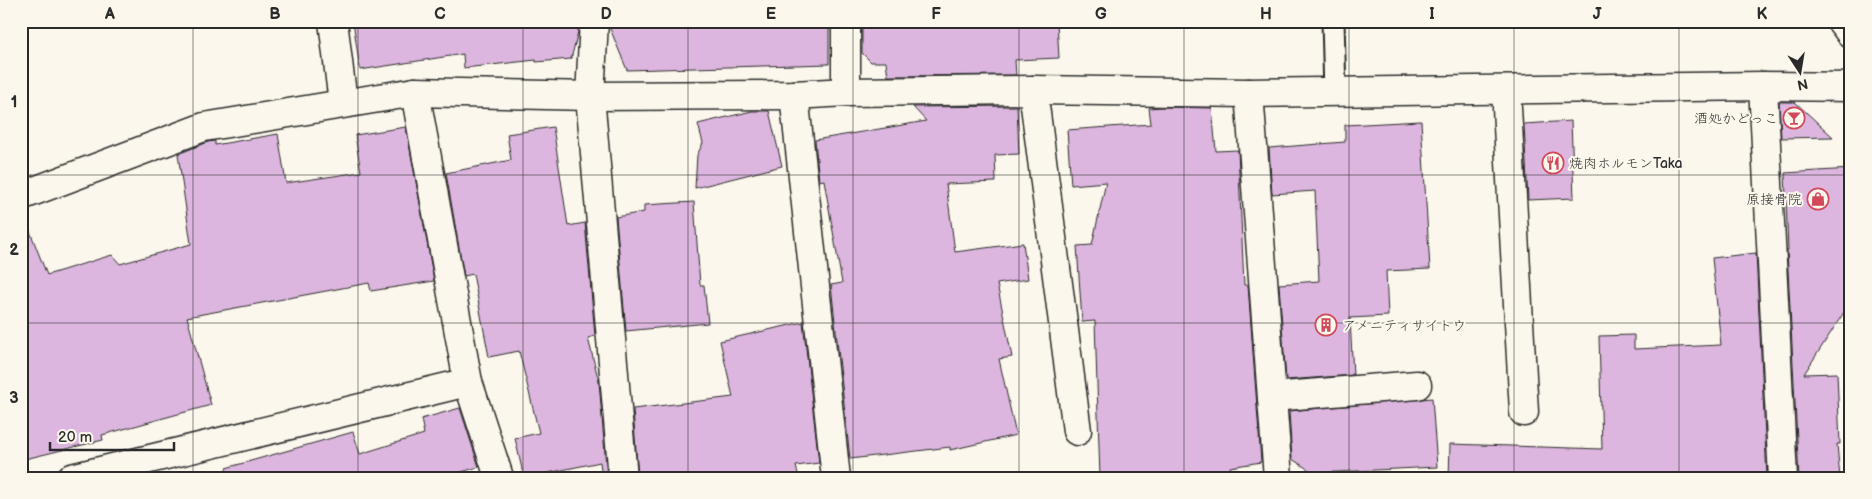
<svg xmlns="http://www.w3.org/2000/svg" width="1872" height="499" viewBox="0 0 1872 499" font-family="'Balsamiq Sans','Klee One',sans-serif">
<style>
.building{fill:#dcb6df;stroke:#2b2b2b}
.lines{fill:none;stroke-linecap:round;stroke-linejoin:round}
.lane-casing{stroke:#2b2b2b;stroke-width:25}
.street-casing{stroke:#2b2b2b;stroke-width:31}
.secondary-casing{stroke:#2b2b2b;stroke-width:31}
.lane{stroke:#fbf7ec;stroke-width:21}
.street{stroke:#fbf7ec;stroke-width:28}
.secondary{stroke:#fbf7ec;stroke-width:28}
.grid{fill:none;stroke:#2b2b2b;stroke-width:1;stroke-opacity:0.55}
.labels{text-anchor:middle;dominant-baseline:central;stroke-width:4;stroke-linejoin:round;paint-order:stroke}
.poi-label{font-size:14px;fill:#2b2b2b;stroke:#fbf7ec;text-anchor:end}
.neatline{fill:none;stroke:#2b2b2b;stroke-width:2}
.grid-label{font-size:16px;text-anchor:middle;font-weight:bold;fill:#2b2b2b}
</style>
<rect width="100%" height="100%" fill="#fbf7ec"/>
<filter id="ink" filterUnits="userSpaceOnUse"><feTurbulence type="fractalNoise" baseFrequency=".02" numOctaves="2"/><feDisplacementMap in="SourceGraphic" scale="10" xChannelSelector="R" yChannelSelector="G"/><feConvolveMatrix kernelMatrix="1 2 1 2 8 2 1 2 1" color-interpolation-filters="sRGB"/></filter>
<g filter="url(#ink)">
<g class="building">
<path d="M353,21H578V32L571,59L536,62V60L464,68L463,54L360,70Z"/>
<path d="M610,21H829V64L627,70L609,26Z"/>
<path d="M862,21H1057L1059,58L1015,60L1016,75L888,76L886,62H871L862,53Z"/>
<path d="M1779,102H1795L1833,137L1781,138Z"/>
<path d="M1017,106L1019,154L995,155L996,182L946,184L955,252L1023,243L1028,279L997,284L1012,357L999,359L1016,435L950,450V447L850,459L831,285L842,283L824,180L819,181L815,140L926,121L913,107Z"/>
<path d="M1162,107L1212,108L1216,151L1238,150L1244,285H1248L1261,462L1230,467L1232,478H1100L1095,321L1082,322L1077,246L1092,245L1106,182L1071,185L1067,130L1151,124L1149,108Z"/>
<path d="M752,111H769L782,166L695,188L697,155L703,143L698,124Z"/>
<path d="M1421,121L1430,269L1386,271L1388,316L1350,318L1353,375L1286,380L1279,284L1319,281L1315,191L1272,194L1269,148L1345,142V125Z"/>
<path d="M1571,121L1574,198L1528,200L1524,124Z"/>
<path d="M406,127L434,281L371,291L369,283L187,317L211,405L102,435L103,440L21,460V216H24L47,275L112,255L120,264L191,244L178,154L208,142L215,141V145L278,134L286,183L361,172L355,135Z"/>
<path d="M553,127L568,226L585,223L595,336L588,338L599,382L607,478H602L600,462L524,478L515,438L539,433L519,351L489,357L473,274L464,276L446,173L511,160L507,134Z"/>
<path d="M1851,169L1850,303L1804,374L1837,373L1840,444H1837L1840,478H1799L1787,250H1788L1785,173Z"/>
<path d="M694,202L700,285H704L708,323L626,331L616,217L644,212V205Z"/>
<path d="M1756,253L1767,478H1449L1450,444L1602,449L1599,336L1634,335V349L1721,345L1712,258Z"/>
<path d="M803,322L819,463L796,466L799,478H638L633,409L733,397L720,341Z"/>
<path d="M1432,398L1437,467L1314,473L1292,459L1289,411Z"/>
<path d="M460,408L479,467L440,478H227L226,468L353,432L360,454L424,434L421,419Z"/>
</g>
<g class="lines">
<g class="lane-casing">
<path id="lane" d="M1333,21L1335,93"/>
</g>
<g class="street-casing">
<g id="street">
<path d="M333,21L343,103"/>
<path d="M594,21L590,96L623,478"/>
<path d="M1763,86L1783,478"/>
<path d="M1033,90L1077,431"/>
<path d="M1506,90L1524,412"/>
<path d="M415,92L468,382L499,477L497,478"/>
<path d="M846,92V21"/>
<path d="M1249,93L1278,478"/>
<path d="M794,95L836,478"/>
<path d="M21,196L204,127L415,92L590,96L794,95L846,92L1033,90L1249,93L1763,86L1851,87"/>
<path d="M1272,397L1417,385"/>
<path d="M71,478L468,382"/>
</g>
</g>
<g class="secondary-casing">
<path id="secondary" d="M1841,21L1851,34"/>
</g>
<use href="#lane" class="lane"/>
<use href="#street" class="street"/>
<use href="#secondary" class="secondary"/>
</g>
</g>
<path class="grid" d="M193,21V478M358,21V478M523,21V478M688,21V478M853,21V478M1019,21V478M1184,21V478M1349,21V478M1514,21V478M1679,21V478M21,175H1851M21,323H1851"/>
<defs>
<g id="bar-ring" transform="scale(1.125)"><circle r="9.5" fill="#fbf7ec" stroke="#d1495b" stroke-width="1.5"/><path d="M-6-5H6L.8 .8V4.5H3.5V6h-7V4.5H-.8V.8Z" fill="#d1495b"/></g>
<g id="restaurant-ring" transform="scale(1.125)"><circle r="9.5" fill="#fbf7ec" stroke="#d1495b" stroke-width="1.5"/><path d="M-5-6h1v4h1v-4h1v4h1v-4h1v5L-1.5 .5V6h-2V.5L-5-1ZM5-6V6H3V1.5H1.5Q1.5-4 5-6Z" fill="#d1495b"/></g>
<g id="shop-ring" transform="scale(1.125)"><circle r="9.5" fill="#fbf7ec" stroke="#d1495b" stroke-width="1.5"/><path d="M-5-2.5h2.3a2.7 3.5 0 0 1 5.4 0H5L5.5 6h-11ZM-1.5-2.5h3a1.5 2.3 0 0 0-3 0Z" fill="#d1495b"/></g>
<g id="building-ring" transform="scale(1.125)"><circle r="9.5" fill="#fbf7ec" stroke="#d1495b" stroke-width="1.5"/><path d="M-4-6H4V6H1V3H-1V6H-4ZM-2.5-4.3h1.7v1.8h-1.7ZM.8-4.3h1.7v1.8H.8ZM-2.5-1h1.7V.8h-1.7ZM.8-1h1.7V.8H.8Z" fill="#d1495b"/></g>
</defs>
<g fill-rule="evenodd">
<use href="#bar-ring" x="1794" y="118"/>
<use href="#restaurant-ring" x="1553" y="163"/>
<use href="#shop-ring" x="1818" y="199"/>
<use href="#building-ring" x="1326" y="325"/>
</g>
<g class="labels">
<g class="poi-label">
<text x="1778" y="118">酒処かどっこ</text>
<text x="1569" y="163" text-anchor="start">焼肉ホルモンTaka</text>
<text x="1802" y="199">原接骨院</text>
<text x="1342" y="325" text-anchor="start">アメニティサイトウ</text>
</g>
</g>
<rect width="1872" height="499" fill="none" stroke="#fbf7ec" stroke-width="55"/>
<g transform="translate(1800 72) rotate(168)" stroke="#fbf7ec" stroke-width="4" paint-order="stroke">
<path d="M0-4L9 19L0 12L-9 19Z" fill="#2b2b2b"/>
<text y="-8" font-size="14" font-weight="bold" text-anchor="middle" fill="#2b2b2b">N</text>
</g>
<path d="M50 442v8h124v-8" fill="none" stroke="#2b2b2b" stroke-width="2.5"/>
<text x="58" y="442" font-size="15" fill="#2b2b2b" stroke="#fbf7ec" stroke-width="4" paint-order="stroke">20 m</text>
<rect x="28" y="28" width="1816" height="444" class="neatline"/>
<g class="grid-label">
<text x="110" y="19">A</text>
<text x="275" y="19">B</text>
<text x="440" y="19">C</text>
<text x="606" y="19">D</text>
<text x="771" y="19">E</text>
<text x="936" y="19">F</text>
<text x="1101" y="19">G</text>
<text x="1266" y="19">H</text>
<text x="1432" y="19">I</text>
<text x="1597" y="19">J</text>
<text x="1762" y="19">K</text>
<text x="14" y="107">1</text>
<text x="14" y="255">2</text>
<text x="14" y="403">3</text>
</g>
</svg>
